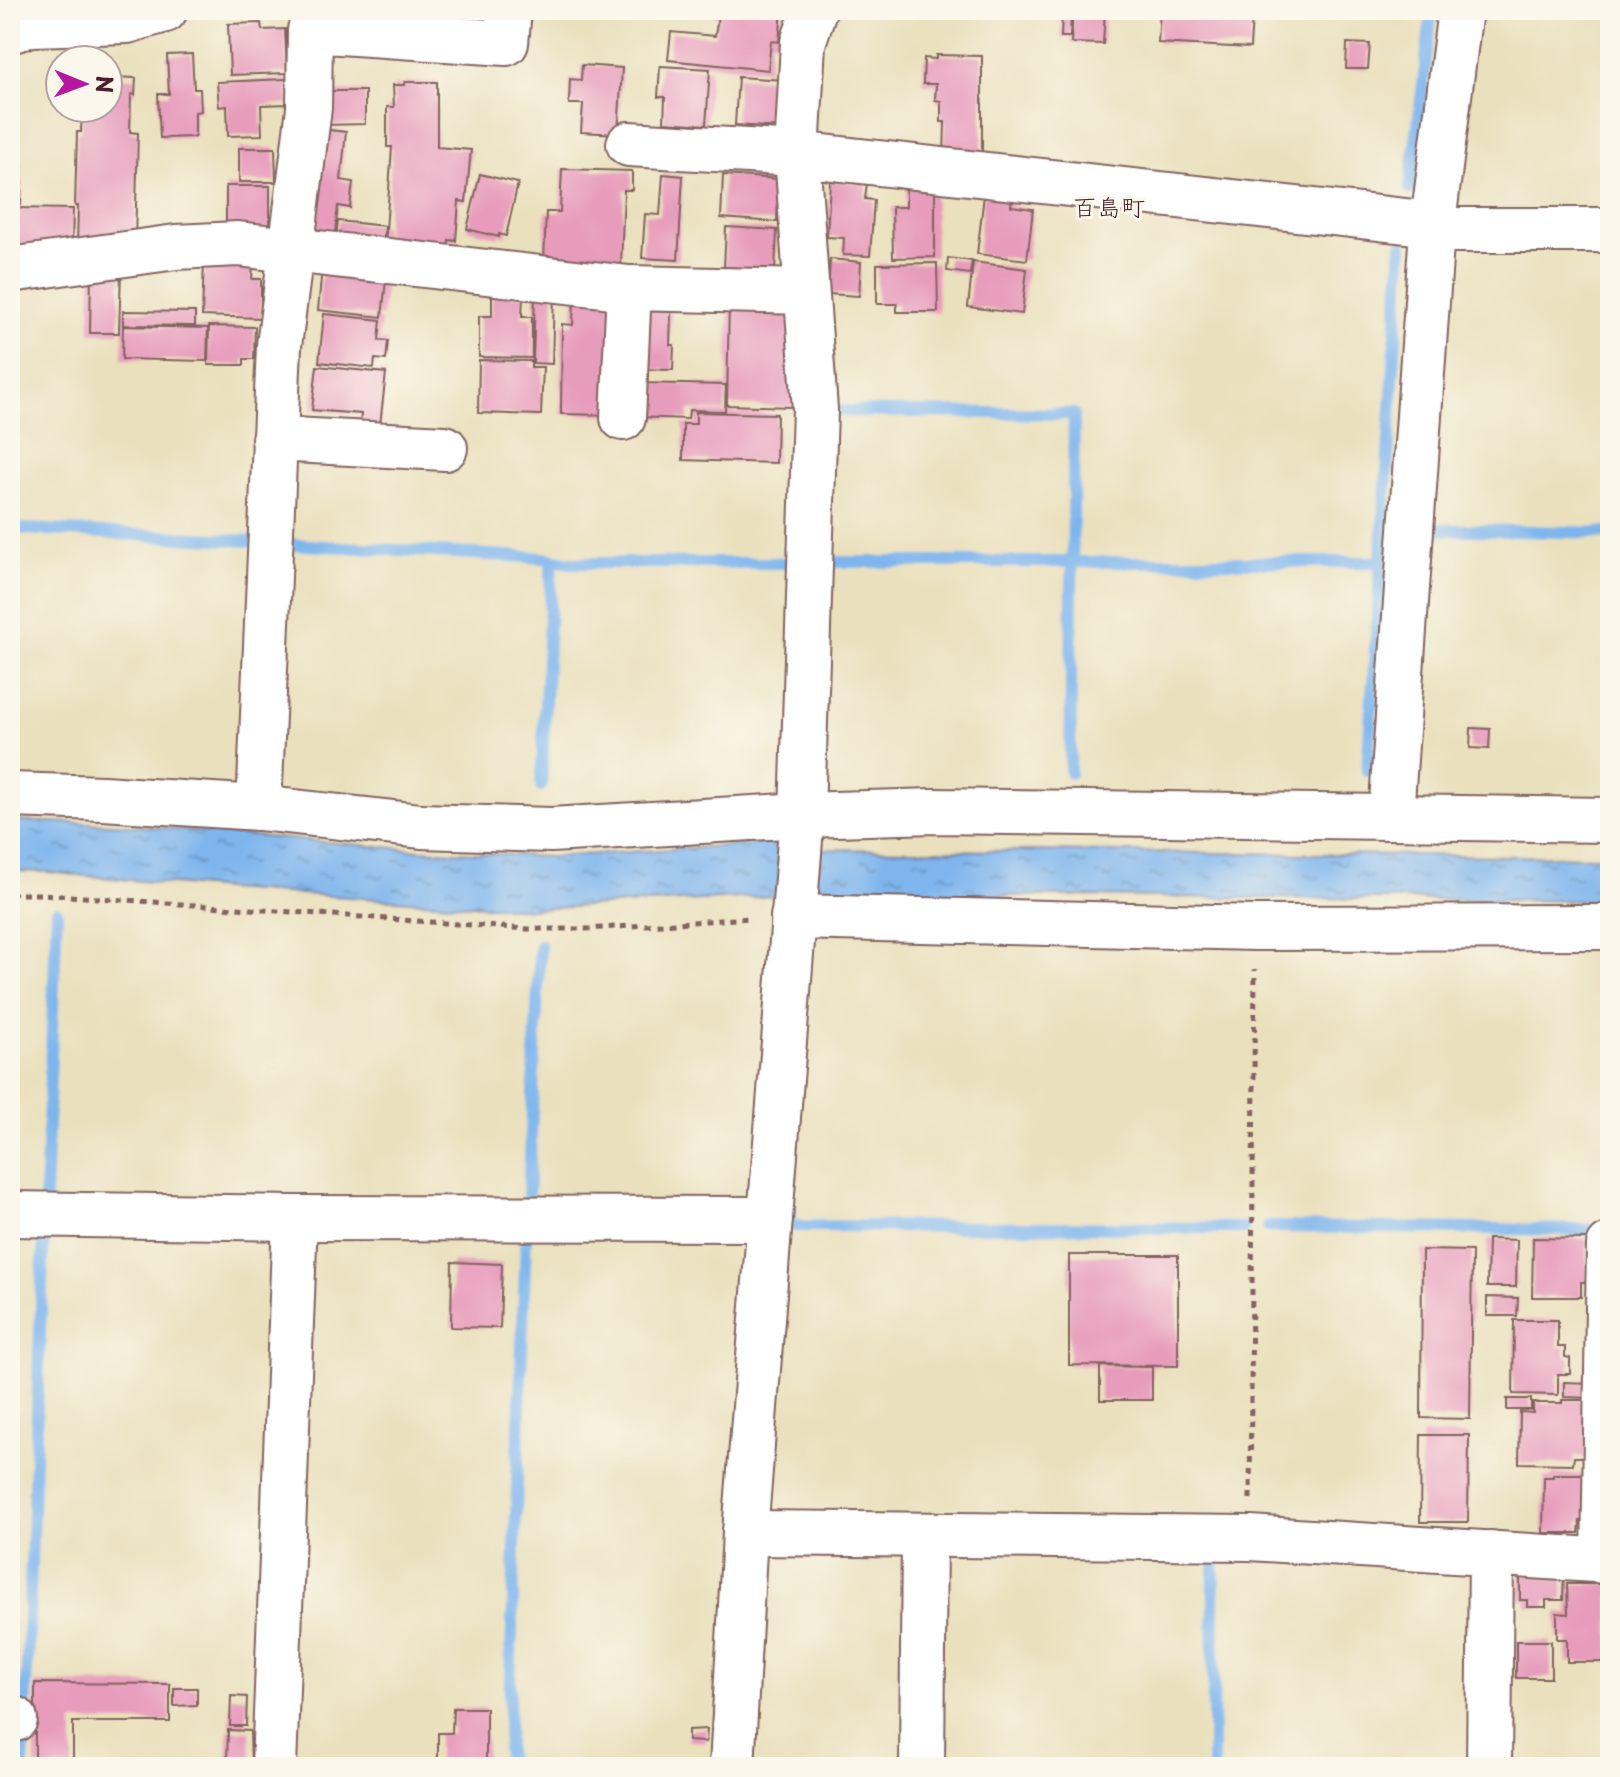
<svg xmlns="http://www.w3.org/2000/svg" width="1620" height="1777" viewBox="0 0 1620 1777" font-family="'Playpen Sans','Klee One',sans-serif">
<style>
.water{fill:url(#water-ripples);stroke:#646a8c;stroke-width:2}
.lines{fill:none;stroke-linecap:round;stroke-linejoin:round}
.stream{stroke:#7eb5ed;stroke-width:12}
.building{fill:#e79cbc}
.minor-casing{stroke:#82635e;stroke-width:48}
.path{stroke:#82635e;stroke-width:5;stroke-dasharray:6 6;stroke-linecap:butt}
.minor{stroke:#fff;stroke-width:44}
.labels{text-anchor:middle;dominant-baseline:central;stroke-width:6;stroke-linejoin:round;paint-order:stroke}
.quarter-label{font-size:24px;fill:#4a1f2b;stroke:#fbf7ec}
</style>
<defs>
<pattern id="water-ripples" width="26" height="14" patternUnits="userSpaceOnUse" patternTransform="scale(2)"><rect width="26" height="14" fill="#7eb5ed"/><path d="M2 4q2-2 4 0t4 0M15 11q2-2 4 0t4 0" fill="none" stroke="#6993c0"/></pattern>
</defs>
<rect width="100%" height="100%" fill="#fbf7ec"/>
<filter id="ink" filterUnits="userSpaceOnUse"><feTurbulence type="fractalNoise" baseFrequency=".0125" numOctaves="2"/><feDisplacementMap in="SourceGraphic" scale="16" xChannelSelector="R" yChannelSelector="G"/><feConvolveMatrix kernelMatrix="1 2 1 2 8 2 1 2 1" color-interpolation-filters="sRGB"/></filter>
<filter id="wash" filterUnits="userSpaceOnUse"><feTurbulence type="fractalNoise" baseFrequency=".006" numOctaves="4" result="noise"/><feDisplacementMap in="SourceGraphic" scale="32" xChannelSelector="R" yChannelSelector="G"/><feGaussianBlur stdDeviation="1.8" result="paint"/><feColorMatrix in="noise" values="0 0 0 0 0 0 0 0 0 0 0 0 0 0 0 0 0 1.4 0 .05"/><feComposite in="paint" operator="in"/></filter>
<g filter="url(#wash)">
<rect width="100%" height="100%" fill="#eae0bd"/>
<path class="water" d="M10,821L116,824L419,850L550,857L784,842L817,849L1610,857V901L815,894L533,909L225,889L46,872L10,871Z"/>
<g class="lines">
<g class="stream">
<path d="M1410,189L1432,10"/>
<path d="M10,284H13L10,321"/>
<path d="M831,411L1074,414L1070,773"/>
<path d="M10,528L251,541"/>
<path d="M1428,529L1610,533"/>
<path d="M288,544L544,558L570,563H791"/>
<path d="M828,562H1381"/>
<path d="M1367,771L1402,245"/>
<path d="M541,786L552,560"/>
<path d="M45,1198L57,911"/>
<path d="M528,1198L540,945"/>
<path d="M791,1208L790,1222L795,1226L1243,1228"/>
<path d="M1268,1227L1610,1230"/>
<path d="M23,1767L44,1231"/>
<path d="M507,1767L526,1237"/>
<path d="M1213,1767L1214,1556"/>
</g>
</g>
<g id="blocks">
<g class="building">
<path d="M714,10H782L779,42L771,41L768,70L668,60L671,32L715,36L718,16H714Z"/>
<path d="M1073,10H1105L1103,44L1071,43Z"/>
<path d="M1160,10H1271V18L1252,16L1250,48L1158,43Z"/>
<path d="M1062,14L1071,15L1070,37H1061Z"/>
<path d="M261,23L262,30L285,29L287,73L230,75L228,24Z"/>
<path d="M1347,43L1370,44L1368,69H1346Z"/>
<path d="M192,54L194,89H200L201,111L195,112V137L160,138L158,94H169L167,55Z"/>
<path d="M936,55L982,56V156L944,155L945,122H941V101L935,100L936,84H923L924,58L936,59Z"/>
<path d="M582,65L622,68L618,134L581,132L583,104H569L570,79L581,80Z"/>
<path d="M660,66L710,69L706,125L664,122L665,97H658Z"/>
<path d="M108,77L136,78L135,95L131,94L130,132L138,133L135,242L77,245L78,206H75L77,132H81L82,108H108Z"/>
<path d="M738,77L784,80L782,128L735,125Z"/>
<path d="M287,79L289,104L261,105L262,135L228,136L227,106L219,107L217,82Z"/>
<path d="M405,82H437V147L471,150L466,202L459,201L456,241L449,240L448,255L385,245L392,147H387V107H394L393,85H405Z"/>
<path d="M323,91H365V124L324,125Z"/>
<path d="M320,129L346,132L341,180L353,182L350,208L338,206L334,241L315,238Z"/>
<path d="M239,148H275L276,182H239Z"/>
<path d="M10,161L22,162L21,205H10Z"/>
<path d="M562,169L632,171V190H624L621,265L544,262L546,212H560Z"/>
<path d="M480,174L518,183L506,236L499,234V237L467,229Z"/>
<path d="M663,174L683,176L678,260L642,258L645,214L660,215Z"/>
<path d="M723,175L779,179L777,222L721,218Z"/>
<path d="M830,181L867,183L865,199L874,200L870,256L843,255L844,238L827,237Z"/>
<rect x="226" y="186" width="44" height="43"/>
<path d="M906,186H935V257L893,258L892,207H906Z"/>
<path d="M984,195L1012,198L1011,206L1033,209L1027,260L977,254Z"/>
<path d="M10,208L73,209L72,249L10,248Z"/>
<path d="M338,221L385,226L383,245L336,235Z"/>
<path d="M726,227L777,230L775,271L724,267Z"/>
<path d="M948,258L972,261L970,274L947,271Z"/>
<path d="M830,259L861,262L859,296L828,294Z"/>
<path d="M204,261L253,262L252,279H261V318L202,316Z"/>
<path d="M973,262L1027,269L1022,314L968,307Z"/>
<path d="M937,263L938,312H897V304H877V264Z"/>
<path d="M322,268L387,271L382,317L318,310Z"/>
<path d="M91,269L121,270L119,333H90Z"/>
<path d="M535,292L554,293L552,364L533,363Z"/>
<path d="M492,295L523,296L522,317H532V358L479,357V316H492Z"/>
<path d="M574,297L616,301L612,415L561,414L562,324L573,325Z"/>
<path d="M729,302L790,303L788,348H797L792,407L727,405Z"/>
<path d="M123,311L195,312V326L123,325Z"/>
<path d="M639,311L671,312L670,345H674L673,370L637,369Z"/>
<path d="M324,314L381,320L379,340L388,341L386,360L375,359L374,368L319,362Z"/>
<path d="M123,326L208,328L207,361L122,359Z"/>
<path d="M209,326L255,327L254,359H244V365H208Z"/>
<path d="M479,360L531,361V367H543L541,415L478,413Z"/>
<path d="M317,366L386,373L379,434L359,432L361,414L312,410Z"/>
<path d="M637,383L726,385L725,411L689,410L688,419L636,417Z"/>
<path d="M696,412L777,414L776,463L683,460V424H696Z"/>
<path d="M1471,728L1490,729L1489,749L1470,748Z"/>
<path d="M1533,1238L1587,1239V1282H1581V1297H1532Z"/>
<path d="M1488,1239L1517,1240L1516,1287H1487Z"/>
<path d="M1422,1250L1472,1251L1470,1419L1421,1418Z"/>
<path d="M1069,1255H1178V1366L1069,1365Z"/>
<path d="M452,1262L502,1264L500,1328L451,1327Z"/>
<path d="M1487,1297L1518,1298L1517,1316H1487Z"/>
<path d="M1514,1320H1558V1347H1565V1357L1570,1358V1374H1558V1395L1513,1394Z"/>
<path d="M1100,1366L1152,1367V1400H1100Z"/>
<path d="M1564,1382L1591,1383V1398L1564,1397Z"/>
<rect x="1507" y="1399" width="24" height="11"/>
<path d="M1562,1400H1591L1585,1457H1574L1573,1464L1519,1463L1520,1412L1533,1413V1403H1562Z"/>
<path d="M1421,1435H1469L1468,1522H1420Z"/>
<rect x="10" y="1471" width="4" height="92"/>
<path d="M1553,1474H1591L1590,1521H1580L1579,1533H1543L1544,1477H1553Z"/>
<path d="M1520,1574H1564L1563,1600H1546V1607H1527V1600H1520Z"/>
<path d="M1567,1584H1610V1662H1567V1639H1557V1613L1568,1614Z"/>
<rect x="1516" y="1641" width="35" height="37"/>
<path d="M35,1683L170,1684V1722H73V1767H35Z"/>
<path d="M174,1688H197V1705L174,1706Z"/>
<path d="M231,1696L247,1697L246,1726H230Z"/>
<path d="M453,1708H486V1767H438V1733H452Z"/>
<path d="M707,1729L706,1742L688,1741V1730Z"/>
<path d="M228,1730L250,1731L251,1764H227Z"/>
</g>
</g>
</g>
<g filter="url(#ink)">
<use href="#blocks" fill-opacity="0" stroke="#82635e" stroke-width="2"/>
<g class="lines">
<g class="minor-casing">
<g id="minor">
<path d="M10,31L31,24L127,21L165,10"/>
<path d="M629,144L797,154L1433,224"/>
<path d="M1432,230H1610"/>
<path d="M10,270L176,247L238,244L629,288L806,292"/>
<path d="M623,418L629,288"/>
<path d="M274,439L445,448"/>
<path d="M10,795L103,798L259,808L421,826L551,830L802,815L934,811L1610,820"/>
<path d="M259,808L279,346L309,108L310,30L506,43L509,10"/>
<path d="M1391,816L1432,230L1460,10"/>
<path d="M793,917L1256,928L1610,927"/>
<path d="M10,1214L295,1218L770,1219"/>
<path d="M745,1533L1250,1538L1610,1561"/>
<path d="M1604,1561L1609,1246"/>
<path d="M10,1719H15"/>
<path d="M274,1767L295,1218"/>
<path d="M732,1767L745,1533L802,815L815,410L797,154L803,43L814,10"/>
<path d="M922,1767L924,1535"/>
<path d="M1489,1767L1491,1553"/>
</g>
</g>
<g class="path">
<path d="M10,894H42L527,929H586L751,918"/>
<path d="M1250,1499L1255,969"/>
</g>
<use href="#minor" class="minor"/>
</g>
</g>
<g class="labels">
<g class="quarter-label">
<text x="1109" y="206">百島町</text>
</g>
</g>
<rect width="1620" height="1777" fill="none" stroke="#fbf7ec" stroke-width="40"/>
<g transform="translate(84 84) rotate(91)"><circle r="38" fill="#fbf7ec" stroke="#b4a19f" stroke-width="2"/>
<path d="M0-6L14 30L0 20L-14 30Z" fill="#b5179e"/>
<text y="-12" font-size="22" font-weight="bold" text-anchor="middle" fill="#4a1f2b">N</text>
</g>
</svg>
